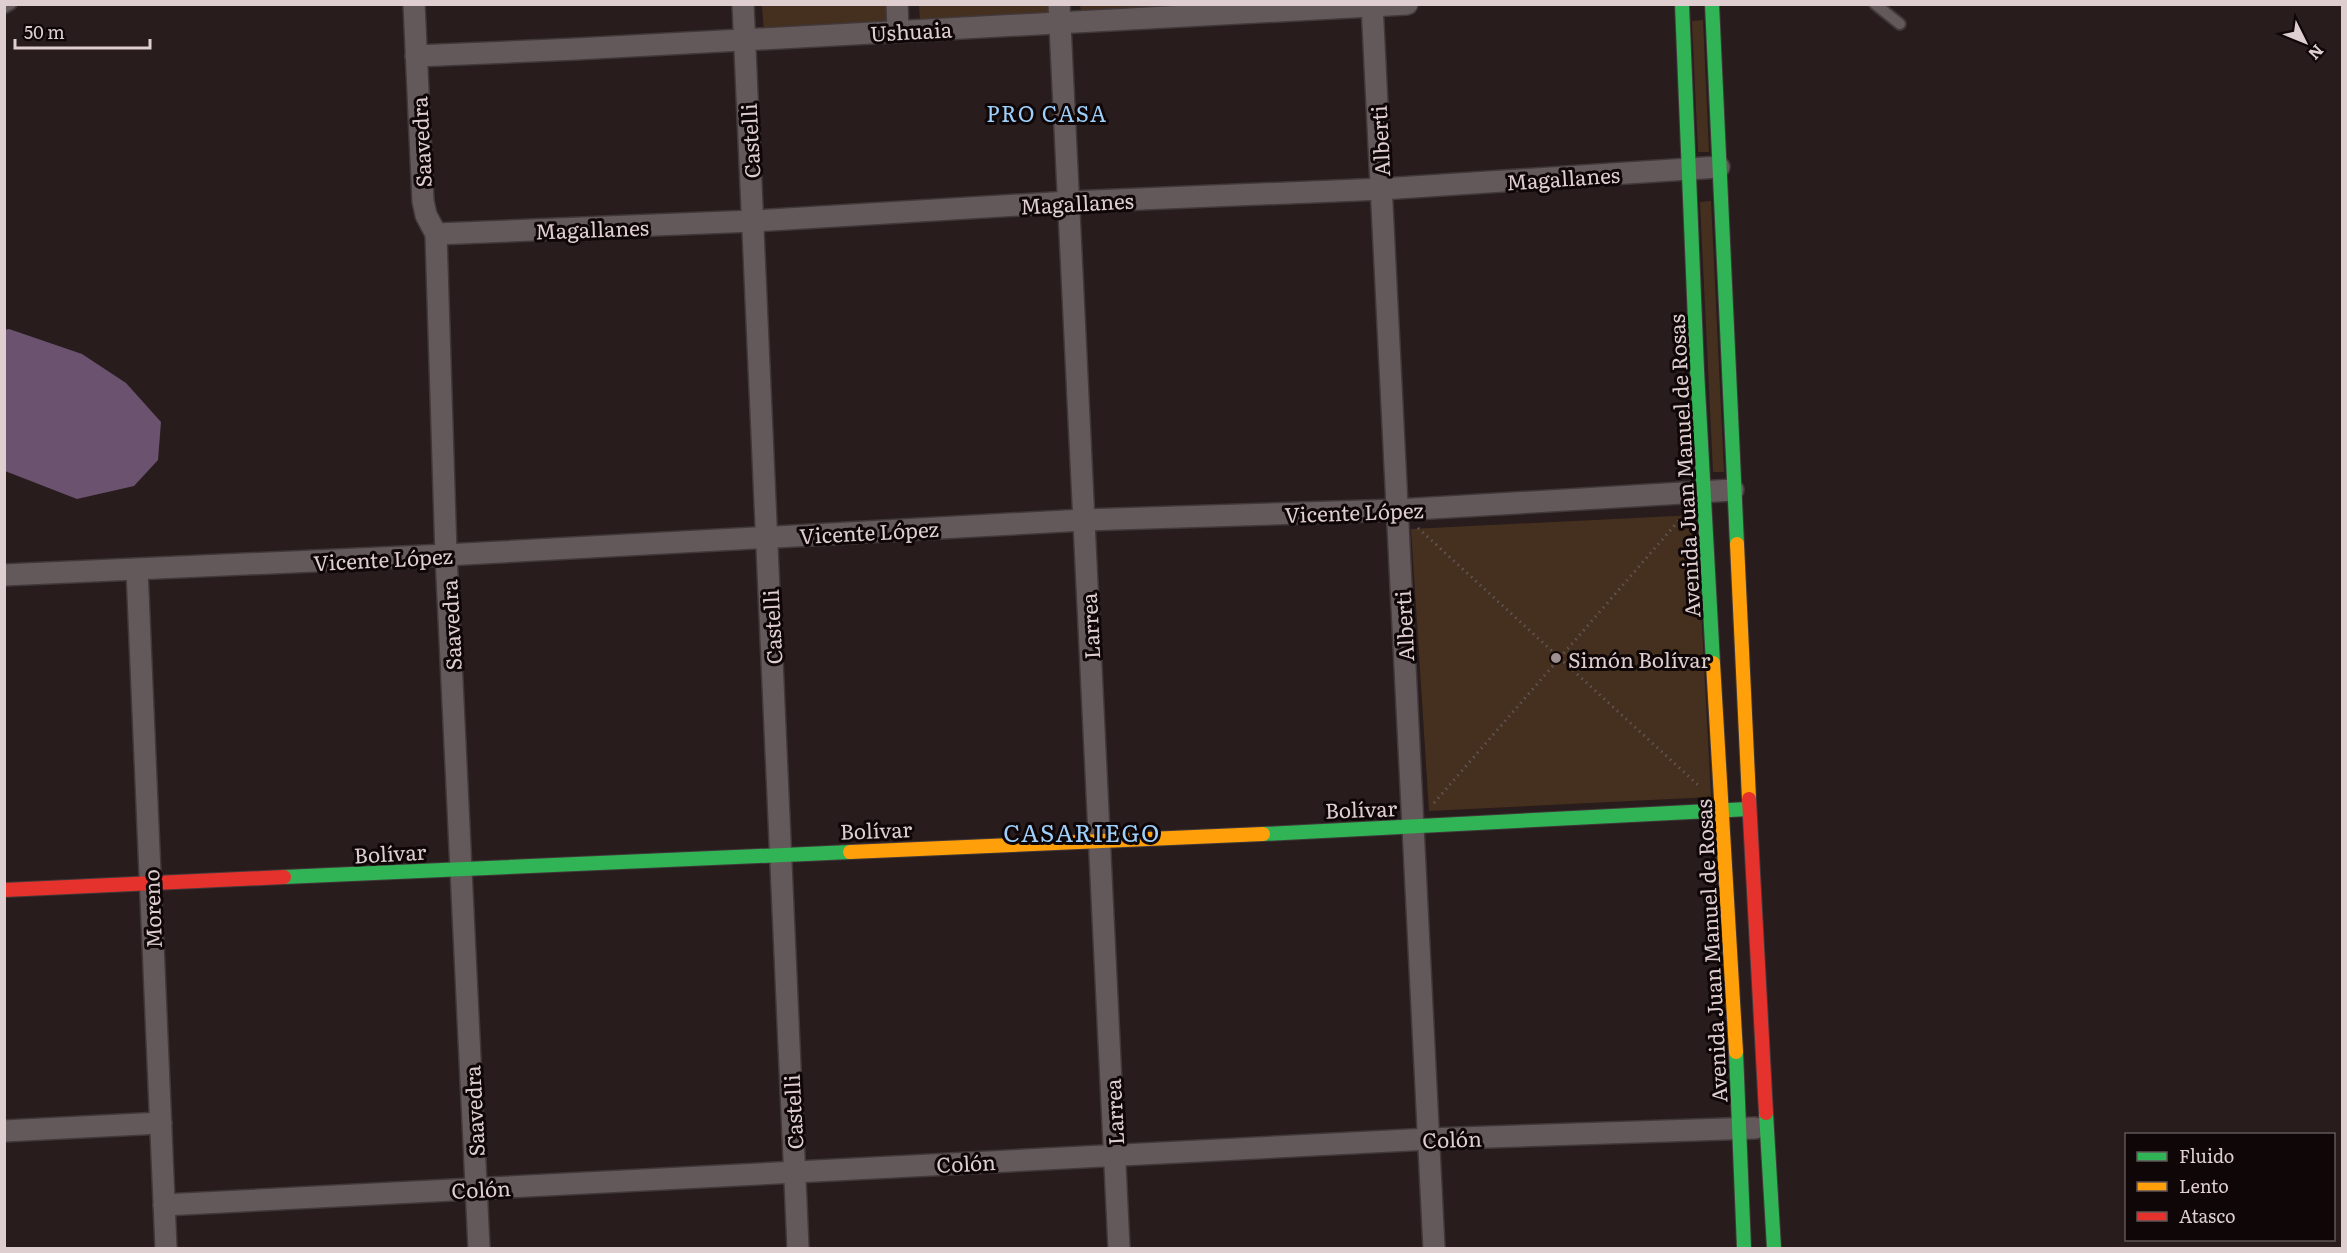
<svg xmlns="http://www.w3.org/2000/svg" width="2347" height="1253" viewBox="0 0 2347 1253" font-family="Literata,serif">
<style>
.green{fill:#45301f}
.water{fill:#6b526f}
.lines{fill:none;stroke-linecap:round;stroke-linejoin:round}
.lane-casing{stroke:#413839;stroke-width:14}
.street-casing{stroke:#413839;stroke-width:24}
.fast-casing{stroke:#413839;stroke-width:16}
.slow-casing{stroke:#413839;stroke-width:16}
.jam-casing{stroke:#413839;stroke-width:16}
.path{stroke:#5f5556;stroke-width:3;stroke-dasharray:1.5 4.5;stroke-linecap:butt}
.lane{stroke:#64595a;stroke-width:10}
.street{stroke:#64595a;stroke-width:21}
.fast{stroke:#30b455;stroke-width:14}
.slow{stroke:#ff9f0a;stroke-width:14}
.jam{stroke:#e5322d;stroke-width:14}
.poi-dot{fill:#9f9091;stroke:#0f0607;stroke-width:2}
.labels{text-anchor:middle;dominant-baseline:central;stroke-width:6;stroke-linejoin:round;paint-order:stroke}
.street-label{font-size:21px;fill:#dfcecf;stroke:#0f0607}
.poi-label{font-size:21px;fill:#dfcecf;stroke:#0f0607;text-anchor:start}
.neighbourhood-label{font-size:22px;letter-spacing:1.5px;fill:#9ed0fb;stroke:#0f0607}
.quarter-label{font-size:24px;letter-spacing:1.5px;fill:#9ed0fb;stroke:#0f0607}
</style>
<rect width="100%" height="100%" fill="#281c1d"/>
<g class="green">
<path d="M1210,4L1081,12L1080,5Z"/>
<path d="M762,5H892L893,25L764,33Z"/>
<path d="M919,5H1049L1050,13L920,21Z"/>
<path d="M1703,20L1709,152H1698L1692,21Z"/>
<path d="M1711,201L1724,472H1713L1700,202Z"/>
<path d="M1696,515L1711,797L1429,811L1411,529Z"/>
</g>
<path class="water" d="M9,329L82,354L126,383L161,422L158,460L134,486L77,499L5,471L4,330Z"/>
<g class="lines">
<g class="lane-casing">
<g id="lane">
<path d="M1875,4L1900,24"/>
<path d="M4,8L11,4"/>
</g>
</g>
<g class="street-casing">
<g id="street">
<path d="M414,4L423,201L426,215L436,234L446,555L479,1248"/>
<path d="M743,4L798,1248"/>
<path d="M897,4L898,31"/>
<path d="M1059,4L1119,1248"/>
<path d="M1372,4L1434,1248"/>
<path d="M416,56L576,49L1407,4"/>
<path d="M436,234L753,221L1069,202L1382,189L1719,167"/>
<path d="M137,570L166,1248"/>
<path d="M4,575L446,555L1084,520L1398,510L1733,490"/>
<path d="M4,1131L161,1123"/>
<path d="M164,1205L1429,1139L1755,1128"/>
</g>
</g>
<g class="fast-casing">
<g id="fast">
<path d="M1682,4L1697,370L1713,663"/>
<path d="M1712,4L1737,544"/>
<path d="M1263,834L1749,809"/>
<path d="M284,877L850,852"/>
<path d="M1736,1052L1744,1248"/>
<path d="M1766,1113L1774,1248"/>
</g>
</g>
<g class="slow-casing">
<g id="slow">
<path d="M1737,544L1749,799"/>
<path d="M1713,663L1736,1052"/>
<path d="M850,852L1263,834"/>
</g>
</g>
<g class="jam-casing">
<g id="jam">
<path d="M1749,799L1766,1113"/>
<path d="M4,890L284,877"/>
</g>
</g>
<g class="path">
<path d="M1418,528L1698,785"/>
<path d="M1434,803L1681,518"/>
</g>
<use href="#lane" class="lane"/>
<use href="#street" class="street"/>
<use href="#fast" class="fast"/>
<use href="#slow" class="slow"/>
<use href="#jam" class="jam"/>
</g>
<circle class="poi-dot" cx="1556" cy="658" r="6"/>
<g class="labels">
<g class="street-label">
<text transform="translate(911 30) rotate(-3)">Ushuaia</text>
<text transform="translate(749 141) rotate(-93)">Castelli</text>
<text transform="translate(1379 141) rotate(-93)">Alberti</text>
<text transform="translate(420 142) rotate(-93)">Saavedra</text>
<text transform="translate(1563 177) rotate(-4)">Magallanes</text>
<text transform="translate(1077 202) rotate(-3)">Magallanes</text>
<text transform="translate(592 228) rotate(-2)">Magallanes</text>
<text transform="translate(1683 466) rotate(-93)">Avenida Juan Manuel de Rosas</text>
<text transform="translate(1354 511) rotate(-2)">Vicente López</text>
<text transform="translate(869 531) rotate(-3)">Vicente López</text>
<text transform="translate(383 558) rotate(-3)">Vicente López</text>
<text transform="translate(450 625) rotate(-93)">Saavedra</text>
<text transform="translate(1089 626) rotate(-93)">Larrea</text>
<text transform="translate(1403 626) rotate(-93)">Alberti</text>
<text transform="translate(771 627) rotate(-93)">Castelli</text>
<text transform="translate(1361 808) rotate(-2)">Bolívar</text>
<text transform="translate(876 829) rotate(-2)">Bolívar</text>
<text transform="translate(390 852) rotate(-3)">Bolívar</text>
<text transform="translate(151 909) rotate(-92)">Moreno</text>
<text transform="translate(1710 951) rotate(-93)">Avenida Juan Manuel de Rosas</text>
<text transform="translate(473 1111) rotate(-93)">Saavedra</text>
<text transform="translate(792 1112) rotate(-93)">Castelli</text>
<text transform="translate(1113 1112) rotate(-93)">Larrea</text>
<text transform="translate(1452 1138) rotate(-2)">Colón</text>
<text transform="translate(966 1162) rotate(-3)">Colón</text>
<text transform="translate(481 1188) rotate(-3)">Colón</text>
</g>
<g class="poi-label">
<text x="1568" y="658">Simón Bolívar</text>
</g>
<g class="neighbourhood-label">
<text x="1047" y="112">PRO CASA</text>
</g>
<g class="quarter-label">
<text x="1082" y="831">CASARIEGO</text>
</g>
</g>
<rect width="2347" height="1253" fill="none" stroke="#dfcecf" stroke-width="12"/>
<rect x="2125" y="1133" width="210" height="108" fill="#0f0607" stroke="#625657" stroke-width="1.5"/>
<rect x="2137" y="1152" width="30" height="9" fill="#30b455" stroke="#625657" stroke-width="1.5"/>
<text x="2179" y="1163" font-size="18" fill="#dfcecf">Fluido</text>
<rect x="2137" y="1182" width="30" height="9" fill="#ff9f0a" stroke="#625657" stroke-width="1.5"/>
<text x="2179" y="1193" font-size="18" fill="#dfcecf">Lento</text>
<rect x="2137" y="1212" width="30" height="9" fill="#e5322d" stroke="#625657" stroke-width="1.5"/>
<text x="2179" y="1223" font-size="18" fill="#dfcecf">Atasco</text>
<g transform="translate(2305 42) rotate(133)" stroke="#0f0607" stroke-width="4.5" paint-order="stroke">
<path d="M0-4.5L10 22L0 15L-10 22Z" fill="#dfcecf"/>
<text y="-9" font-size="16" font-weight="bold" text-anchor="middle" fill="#dfcecf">N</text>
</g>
<path d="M15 39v9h135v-9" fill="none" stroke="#dfcecf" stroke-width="3"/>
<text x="24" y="39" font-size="18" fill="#dfcecf" stroke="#0f0607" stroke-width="4.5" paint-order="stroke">50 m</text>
</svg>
